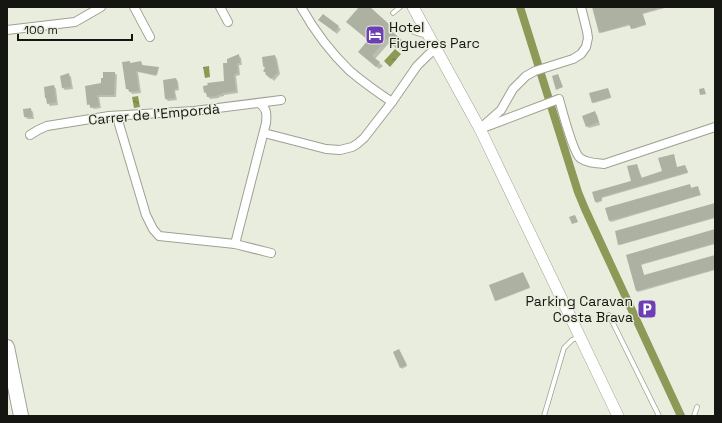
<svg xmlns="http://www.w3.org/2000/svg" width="722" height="423" viewBox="0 0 722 423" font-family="'Space Grotesk',sans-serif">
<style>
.water{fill:url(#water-ripples)}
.shadow{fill:#0003}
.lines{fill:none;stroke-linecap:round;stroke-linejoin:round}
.canal{stroke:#8d9956;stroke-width:8}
.building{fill:#adb1a1}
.lane-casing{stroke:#9da192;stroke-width:5.5}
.street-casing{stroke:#9da192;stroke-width:10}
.secondary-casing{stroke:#9da192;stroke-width:12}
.highway-casing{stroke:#9da192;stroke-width:16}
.lane{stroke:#fff;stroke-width:4}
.street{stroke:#fff;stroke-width:8}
.secondary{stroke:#fff;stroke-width:11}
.highway{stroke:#fff;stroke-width:14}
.labels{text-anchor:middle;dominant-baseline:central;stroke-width:3;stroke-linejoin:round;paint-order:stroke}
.poi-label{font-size:14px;fill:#151611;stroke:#e9eddd;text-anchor:start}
.street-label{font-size:14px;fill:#151611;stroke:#e9eddd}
</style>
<defs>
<pattern id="water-ripples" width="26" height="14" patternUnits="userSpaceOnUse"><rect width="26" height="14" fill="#8d9956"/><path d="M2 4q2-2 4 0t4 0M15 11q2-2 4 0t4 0" fill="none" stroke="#727c46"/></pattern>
</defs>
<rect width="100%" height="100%" fill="#e9eddd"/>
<g class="water">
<path d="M395,49L401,54L390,67L384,61Z"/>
<path d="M209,66L210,77L205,78L203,67Z"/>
<path d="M138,96L140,107L134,108L132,97Z"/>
</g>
<g class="shadow">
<path d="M360,7H368L393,29L390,31L405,44L400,50L390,42L375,59L383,66L379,69L363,55L369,41Z"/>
<path d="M593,7H665V8L643,14L646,25L633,29L631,25L601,33Z"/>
<path d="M322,22L338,27L341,29L337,34Z"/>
<path d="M239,56L241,58L242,65H239L240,75L236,76L238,93L224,95V96L219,97V98L210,99L205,92L225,82L228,63Z"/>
<path d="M275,56L277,59L280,74L274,81L267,74Z"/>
<path d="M129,62L132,64L141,62L143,66L157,68L156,76L138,72L141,93L132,94L130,91H129L127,89Z"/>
<path d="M114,73L117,75L116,97H99L101,108L94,109L88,104L102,84Z"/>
<path d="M69,75L71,77L73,89L65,90L63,88Z"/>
<path d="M176,79L178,81L179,90L175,91L177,100L168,101L166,99Z"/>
<path d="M54,86L56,89L58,105L50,106L48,103Z"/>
<path d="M608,89L611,98L594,103L593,102Z"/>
<path d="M30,109L33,112L34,119H28L25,117Z"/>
<path d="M595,113L597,115L600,125L589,128L587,126Z"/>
<path d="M637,165L642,178L685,166L688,173L602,198V201L597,203L596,202L593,193L632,181Z"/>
<path d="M690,185L691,188L698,187L701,195L611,222L610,221Z"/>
<path d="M715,204V218L620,245L619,244Z"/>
<path d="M715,230V244L641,265L644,276L715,256V270L638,292L637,291L627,255Z"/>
<path d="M523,273L530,288L496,301V300Z"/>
<path d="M399,350L407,366L402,369L394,352Z"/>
</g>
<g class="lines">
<path class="canal" d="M520,7L578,192L585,209L681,416"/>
</g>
<g class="building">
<path d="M359,7H370L390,25L388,28L402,40L396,48L386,39L372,56L380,62L376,67L358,52L368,40L346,22Z"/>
<path d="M592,7H657V9L642,13L646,24L631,29L629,24L599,33Z"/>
<path d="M323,14L339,26L335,32L318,20Z"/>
<path d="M239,54L240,63H237L238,73L234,74L236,91L222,93V94L217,95V96L207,97L206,92L204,93L203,86L208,85L207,83L224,81L223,63H227V59Z"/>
<path d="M275,55L278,72L271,79L265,74L266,73L263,71L265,68L263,66L262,57Z"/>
<path d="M130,61V63L141,61L142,65L159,67L157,75L136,71L139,91L129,92V89H126L122,62Z"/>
<path d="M103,72H115L114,95H97L99,106L90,108V104L87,105L85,86L101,83V78H103Z"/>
<path d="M69,73L71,87L62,88L60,76Z"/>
<path d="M558,74L563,87L556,90L552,76Z"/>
<path d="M176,78L178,88L174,89L175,98L165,99L163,80Z"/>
<path d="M54,85L56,102L47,104L46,98H45L44,87Z"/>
<path d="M608,88L611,97L592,103L589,93Z"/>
<path d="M704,88L706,94L700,95L699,89Z"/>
<path d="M31,108L32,117H24L23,109Z"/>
<path d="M595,111L599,122L586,127L582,116Z"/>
<path d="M674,154L677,167L685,165L688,172L601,197L602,200L595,202L592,192L631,181L627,166L637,164L641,178L662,171L658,158Z"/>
<path d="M690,184L691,188L698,186L700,195L609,221L605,208Z"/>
<path d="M715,203V217L618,245L615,231Z"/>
<path d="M575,215L578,222L572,224L569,217Z"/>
<path d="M715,229V243L641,264L644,275L715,255V269L636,291L626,255Z"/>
<path d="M523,272L530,287L495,301L489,285Z"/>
<path d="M399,349L407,365L400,368L393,352Z"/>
</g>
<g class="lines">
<g class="lane-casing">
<g id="lane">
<path d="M393,13L400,7"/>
<path d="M414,32L427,36"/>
<path d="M609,315L659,416"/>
<path d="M544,416L564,348L572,340L579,337"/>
<path d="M694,416L697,407"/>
</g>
</g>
<g class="street-casing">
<g id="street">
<path d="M134,7L150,37"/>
<path d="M220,7L228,22"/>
<path d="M301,7C314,30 330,52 350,71C363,82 377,92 392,102"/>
<path d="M7,30L75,22L101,7"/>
<path d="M119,116V124L146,215L153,229L159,236L235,244L271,253"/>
<path d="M483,126L501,110L513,89L526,76L535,71L573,59L581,54L586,47L588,38L587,31L581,7"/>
<path d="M480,129L559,99C562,110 573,152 580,158C587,163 595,163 604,164L715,127"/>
<path d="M264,133L326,149L340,150L352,147L357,144L364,138L392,102L417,66L427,56L436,48"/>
<path d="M30,135L38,130L47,126L109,116L194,111L281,100"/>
<path d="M235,244L266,123C267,114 267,108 259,103"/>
</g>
</g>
<g class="secondary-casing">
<path id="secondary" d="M413,7L480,129L618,416"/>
</g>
<g class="highway-casing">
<path id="highway" d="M7,347L21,416"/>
</g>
<use href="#lane" class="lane"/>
<use href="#street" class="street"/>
<use href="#secondary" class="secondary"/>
<use href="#highway" class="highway"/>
</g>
<defs>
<g id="hotel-square" transform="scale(1)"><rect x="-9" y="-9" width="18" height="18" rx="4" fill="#6d3eb5" stroke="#e9eddd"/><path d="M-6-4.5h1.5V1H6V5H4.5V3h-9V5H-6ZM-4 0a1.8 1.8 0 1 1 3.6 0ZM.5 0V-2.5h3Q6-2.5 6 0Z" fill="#fff"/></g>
<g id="parking-square" transform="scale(1)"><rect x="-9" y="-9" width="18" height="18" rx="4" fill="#6d3eb5" stroke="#e9eddd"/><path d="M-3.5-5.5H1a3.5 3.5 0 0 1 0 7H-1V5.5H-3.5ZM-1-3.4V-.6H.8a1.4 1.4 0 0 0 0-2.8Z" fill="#fff"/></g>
</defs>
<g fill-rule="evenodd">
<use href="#hotel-square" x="375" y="35"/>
<use href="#parking-square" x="647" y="309"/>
</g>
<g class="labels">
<g class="poi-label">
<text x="389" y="27">Hotel<tspan x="389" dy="16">Figueres Parc</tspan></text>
<text x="633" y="301" text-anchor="end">Parking Caravan<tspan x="633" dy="16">Costa Brava</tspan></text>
</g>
<g class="street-label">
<text transform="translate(154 114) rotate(-5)">Carrer de l'Empordà</text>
</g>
</g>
<rect width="722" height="423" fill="none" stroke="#151611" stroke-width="16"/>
<path d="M18 34v6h114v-6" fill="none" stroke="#151611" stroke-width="2"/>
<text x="24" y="34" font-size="12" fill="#151611" stroke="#e9eddd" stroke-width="3" paint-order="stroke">100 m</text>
</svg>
